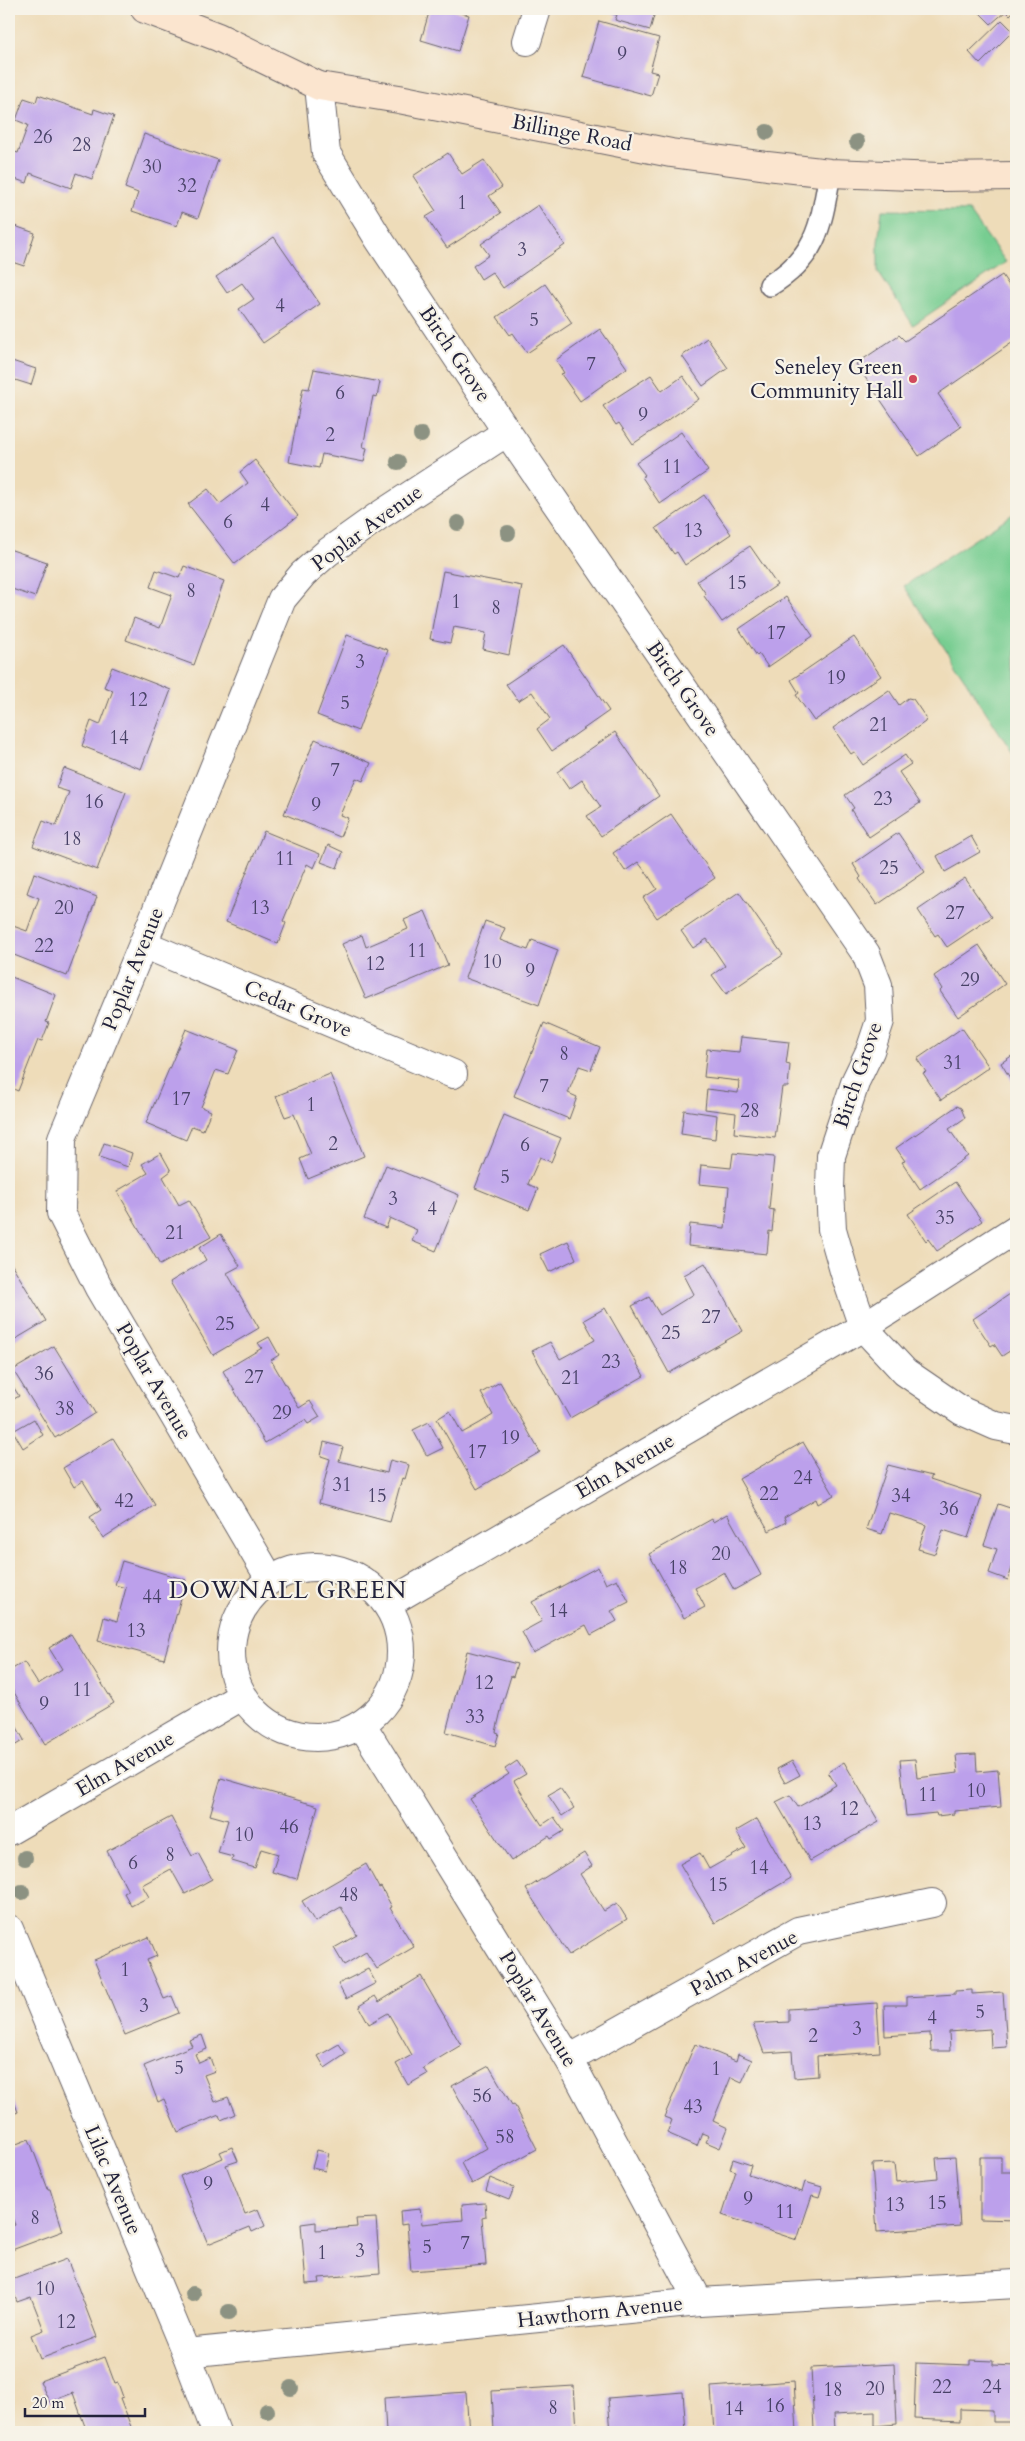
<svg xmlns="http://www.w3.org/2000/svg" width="1025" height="2441" viewBox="0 0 1025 2441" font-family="Cardo,serif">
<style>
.green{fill:#77cd91;stroke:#4c7866}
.building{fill:#bca0eb}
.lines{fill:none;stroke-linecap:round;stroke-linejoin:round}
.service-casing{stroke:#696367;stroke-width:24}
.minor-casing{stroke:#696367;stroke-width:30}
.secondary-casing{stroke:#696367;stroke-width:30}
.service{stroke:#fff;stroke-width:21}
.minor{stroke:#fff;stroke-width:28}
.secondary{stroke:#fbe5cf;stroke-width:28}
.tree{fill:#8c9282}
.poi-dot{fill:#d1495b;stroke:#f7f3e8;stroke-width:2}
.labels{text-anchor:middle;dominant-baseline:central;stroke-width:4.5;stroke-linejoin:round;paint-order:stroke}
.number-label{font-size:19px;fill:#484267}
.street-label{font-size:21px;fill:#22223b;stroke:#f7f3e8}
.poi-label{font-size:21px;fill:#22223b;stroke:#f7f3e8;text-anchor:end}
.quarter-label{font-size:24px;letter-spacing:1px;fill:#22223b;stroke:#f7f3e8}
</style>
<rect width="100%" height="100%" fill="#f7f3e8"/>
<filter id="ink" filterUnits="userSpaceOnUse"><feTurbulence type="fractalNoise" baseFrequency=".02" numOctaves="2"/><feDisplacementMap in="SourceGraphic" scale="10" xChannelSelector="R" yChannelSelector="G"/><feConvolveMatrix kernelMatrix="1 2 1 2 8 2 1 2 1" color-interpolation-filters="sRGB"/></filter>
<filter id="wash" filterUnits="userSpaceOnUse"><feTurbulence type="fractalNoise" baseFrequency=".0096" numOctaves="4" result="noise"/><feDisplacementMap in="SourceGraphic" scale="20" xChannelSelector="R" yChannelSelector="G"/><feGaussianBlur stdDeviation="1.12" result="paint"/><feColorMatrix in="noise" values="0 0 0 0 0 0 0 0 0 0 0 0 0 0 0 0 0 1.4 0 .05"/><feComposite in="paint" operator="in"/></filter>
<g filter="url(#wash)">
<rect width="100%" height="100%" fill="#eedcb9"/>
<g class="green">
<path d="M882,210L969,211L1006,262L913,325L878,272V242Z"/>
<path d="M1016,512V758L904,586Z"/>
</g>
<g id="blocks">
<g class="building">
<path d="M430,9H448L469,15L458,51L421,40Z"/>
<path d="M596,9H666L664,14L655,12L650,30L615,20L617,15Z"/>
<path d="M976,9H1016L1010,15L1006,11L991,24Z"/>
<path d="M1002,20L1013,31L980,64L969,52Z"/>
<path d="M599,21L659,38L650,71L658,73L651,96L583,77Z"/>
<path d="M38,95L93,114L94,109L114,116L92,179L76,173L71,188L30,173L27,183L9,177V150L18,153L28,125L16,120L24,98L36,102Z"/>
<path d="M144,134L218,160L198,218L182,212L177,226L132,211L138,193L125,188Z"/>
<path d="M448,153L462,174L484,160L502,187L489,196L501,213L447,248L426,217L436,211L413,176Z"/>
<path d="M538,205L565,245L503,288L492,272L481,279L473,266L489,255L481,244Z"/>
<path d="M9,224L35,233L24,266L9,261Z"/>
<path d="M274,237L320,304L263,343L239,309L254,299L242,283L227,293L216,277Z"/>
<path d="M1002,275L1016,296V340L938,394L961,427L919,456L856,364L899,335L905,341Z"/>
<path d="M545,284L572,323L527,353L513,333L510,335L497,317Z"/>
<path d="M600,329L627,368L580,401L561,374L564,373L556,360Z"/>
<path d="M707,338L728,368L703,386L682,356Z"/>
<path d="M9,360L36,369L31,385L9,378Z"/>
<path d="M314,369L380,382L377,397L373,396L363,447L367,448L364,462L322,454L319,468L289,462L303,388L309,389Z"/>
<path d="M651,375L662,391L683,376L699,399L633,444L619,423L616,425L603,406Z"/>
<path d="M681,432L708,471L660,504L642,477L645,475L636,463Z"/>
<path d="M255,460L298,516L235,564L188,504L208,489L220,504L248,483L240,472Z"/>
<path d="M704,495L731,534L685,565L677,552L674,554L656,528Z"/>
<path d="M750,546L777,585L722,622L704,596L706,594L697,581Z"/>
<path d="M9,549L47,562L35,597L9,588Z"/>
<path d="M184,566L224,581L194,665L126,640L134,618L160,628L172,595L150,587L156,570L179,578Z"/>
<path d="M443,571L522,586L509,655L483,649L486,633L454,627L450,643L430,639Z"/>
<path d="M786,597L813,636L768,667L759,654L757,656L739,629Z"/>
<path d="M347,635L388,650L358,731L317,715Z"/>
<path d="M854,637L881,676L814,721L796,695L799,693L791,680Z"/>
<path d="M564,645L609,711L552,751L537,729L550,719L532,692L518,701L506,684Z"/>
<path d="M112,667L171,690L141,769L82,746L91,721L100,725L113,690L104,687Z"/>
<path d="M889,690L899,705L908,698L913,699L926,718L925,722L863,765L854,752L851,754L833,728Z"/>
<path d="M615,732L659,796L601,836L587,816L601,807L582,780L569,789L557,772Z"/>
<path d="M315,739L371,763L363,781L356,778L340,815L348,818L340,837L284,814Z"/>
<path d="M905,755L911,764L899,772L920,803L869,837L851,810L854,808L845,795Z"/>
<path d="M64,768L126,792L97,870L33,846L43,821L56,826L69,792L56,788Z"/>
<path d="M671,814L715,878L657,918L643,898L657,889L648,875L638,862L625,871L613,853Z"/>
<path d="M264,831L320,854L314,868L307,864L283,921L286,923L278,944L226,922Z"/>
<path d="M898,833L925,872L877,905L859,879L861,877L853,864Z"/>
<path d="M971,836L980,852L945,872L937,856Z"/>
<path d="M328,845L343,852L337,868L321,862Z"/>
<path d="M34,873L97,897L67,976L9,953V939L13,926L27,931L39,898L27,893Z"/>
<path d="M965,878L992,917L947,947L938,934L935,936L918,910Z"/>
<path d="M739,892L783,955L726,994L712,975L725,966L707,939L693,948L681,931Z"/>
<path d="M425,911L448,965L366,999L342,944L362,935L366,947L408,929L404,920Z"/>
<path d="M485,921L505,928L500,940L528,950L532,940L558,950L539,1005L465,978Z"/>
<path d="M979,945L1005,984L958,1017L940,991L942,989L934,976Z"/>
<path d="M9,976L56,995L46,1022L49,1023L42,1041L38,1040L18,1091L9,1087Z"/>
<path d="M544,1023L600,1047L591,1070L579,1066L568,1093L577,1097L569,1119L514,1096Z"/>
<path d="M962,1028L989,1067L941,1100L923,1073L926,1072L917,1059Z"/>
<path d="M186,1029L238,1050L228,1074L216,1070L201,1107L211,1111L203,1130L192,1126L186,1140L146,1123Z"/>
<path d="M741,1037L789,1042L786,1064L790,1065L788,1087H782L775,1138L734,1133L736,1113L705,1109L707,1089L738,1093L739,1081L704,1077L707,1049L739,1052Z"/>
<path d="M1016,1053V1088L1001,1063Z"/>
<path d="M330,1074L364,1156L308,1179L300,1159L311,1154L294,1114L285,1117L276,1096Z"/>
<path d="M957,1106L961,1108L965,1118L949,1129L968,1156L920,1189L902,1162L905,1161L896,1148Z"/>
<path d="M684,1110L717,1115L715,1139L681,1134Z"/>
<path d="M504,1115L561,1138L551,1162L540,1157L528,1184L538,1189L529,1210L475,1188Z"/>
<path d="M104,1143L132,1153L128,1167L99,1157Z"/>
<path d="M161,1153L171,1171L163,1177L179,1205L189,1200L211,1237L160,1265L117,1191L148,1173L142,1164Z"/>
<path d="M733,1153L774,1157L769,1209L774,1210L772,1232L769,1231L767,1254L688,1246L690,1224L725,1228L729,1187L699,1184L701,1165L731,1168Z"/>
<path d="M386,1165L459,1195L436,1251L412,1241L417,1230L390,1218L386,1228L364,1219Z"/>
<path d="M955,1182L982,1221L937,1251L928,1239L926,1241L908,1214Z"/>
<path d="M221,1234L240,1266L227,1273L259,1328L213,1355L170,1282L206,1260L199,1248Z"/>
<path d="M568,1241L576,1259L549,1272L540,1254Z"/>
<path d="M9,1260L46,1321L9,1343Z"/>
<path d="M705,1263L743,1331L669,1373L632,1306L649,1297L660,1315L694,1294L684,1275Z"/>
<path d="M1016,1290V1347L1002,1356L994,1344L991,1346L973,1319Z"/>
<path d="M605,1308L644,1376L570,1418L532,1351L550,1342L560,1359L595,1340L584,1320Z"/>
<path d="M269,1337L279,1355L271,1360L299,1408L310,1401L320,1417L308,1424L305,1420L265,1443L223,1371L262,1348L258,1343Z"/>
<path d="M54,1346L95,1413L55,1438L13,1370Z"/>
<path d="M9,1380L19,1396L9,1402Z"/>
<path d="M500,1382L540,1452L477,1489L437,1419L450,1411L462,1433L480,1423L493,1415L481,1393Z"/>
<path d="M34,1419L43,1435L23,1448L13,1431Z"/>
<path d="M429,1422L443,1448L427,1456L413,1430Z"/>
<path d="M113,1438L155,1505L103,1538L90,1517L101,1510L83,1481L74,1487L63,1468Z"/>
<path d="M324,1442L343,1447L339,1461L387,1473L390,1460L409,1465L405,1479L402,1478L390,1522L319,1503L330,1459L321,1456Z"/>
<path d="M803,1442L834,1495L818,1504L816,1499L784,1517L786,1522L769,1531L739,1479Z"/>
<path d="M888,1465L932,1476L930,1479L982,1496L968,1538L943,1530L935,1554L918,1549L926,1525L916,1521L889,1513L882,1534L866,1529Z"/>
<path d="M998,1504L1016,1510V1556L1008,1580L989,1573L997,1549L984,1545Z"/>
<path d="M727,1514L761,1575L734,1590L724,1572L707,1582L695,1588L705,1607L684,1618L649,1554L712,1519L713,1522Z"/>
<path d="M122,1561L186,1580L164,1659L98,1641L104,1617L117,1621L126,1588L115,1585Z"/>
<path d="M598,1567L606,1584L617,1579L629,1602L611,1611L617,1621L591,1635L586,1625L533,1653L522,1632L542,1621L532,1602Z"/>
<path d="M71,1634L114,1703L45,1744L9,1684V1671L24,1662L38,1684L62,1669L49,1648Z"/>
<path d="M467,1651L517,1664L513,1677L511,1676L503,1702L496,1732L499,1733L495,1746L446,1732Z"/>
<path d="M9,1713L24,1740L9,1749Z"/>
<path d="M976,1754L977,1772L998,1770L1001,1807L954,1811V1814L937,1816L936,1813L906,1816L900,1760L915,1759L917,1778L958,1773L956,1755Z"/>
<path d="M517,1761L526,1774L514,1781L542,1825L554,1817L564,1831L551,1839L549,1836L511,1861L470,1799L509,1774L505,1769Z"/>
<path d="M792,1761L800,1775L785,1783L777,1769Z"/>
<path d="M844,1762L879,1822L810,1861L776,1802L790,1795L798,1807L818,1796L836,1785L828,1772Z"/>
<path d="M221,1778L318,1806L297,1879L272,1872L278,1854L261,1849L255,1868L232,1861L233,1857L218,1853L228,1820L210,1815Z"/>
<path d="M560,1788L574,1808L562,1816L548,1795Z"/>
<path d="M171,1817L192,1856L198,1853L212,1879L185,1894L171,1869L142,1885L149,1897L131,1906L124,1893L128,1891L107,1851Z"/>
<path d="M757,1819L791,1878L715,1923L680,1864L700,1853L709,1869L746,1848L736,1831Z"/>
<path d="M584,1853L592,1866L580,1874L604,1911L617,1903L627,1919L569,1955L526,1889Z"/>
<path d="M366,1864L379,1888L381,1887L392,1907L390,1908L414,1947L377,1969L366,1952L344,1965L334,1948L357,1935L341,1907L315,1922L302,1901Z"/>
<path d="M149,1937L157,1956L147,1960L164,1999L172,1996L179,2013L125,2035L94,1960Z"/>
<path d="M368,1969L376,1983L346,1999L338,1984Z"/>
<path d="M421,1976L461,2045L423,2068L427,2074L408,2085L396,2064L412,2055L388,2013L369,2024L359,2006L375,1996L379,2002Z"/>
<path d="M972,1990V1994L1003,1992L1007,2047L991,2048L990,2029L949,2032L950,2051H931L930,2033L885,2036L884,2005H907V1997L955,1994V1991Z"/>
<path d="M877,2003L880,2052L817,2056L818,2076L794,2078L792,2051L764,2053L753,2024L789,2022V2009Z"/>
<path d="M202,2035L207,2049L195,2054L199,2063L210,2058L215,2071L204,2075L215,2102L228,2097L235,2114L221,2120L219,2115L178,2132L164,2099L158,2102L144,2066L192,2046L189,2040Z"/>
<path d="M339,2044L346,2054L325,2068L318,2056Z"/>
<path d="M695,2044L736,2061L738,2054L752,2060L742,2082L731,2077L713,2121L728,2128L720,2148L706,2142L709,2136L702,2133L697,2146L667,2133L672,2120L664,2117Z"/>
<path d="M489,2066L512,2105L514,2104L537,2149L472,2184L461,2163L487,2148L452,2086Z"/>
<path d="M9,2088L18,2112L9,2116Z"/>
<path d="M29,2139L48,2189H50L63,2231L9,2251V2227L15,2225L9,2210V2147Z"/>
<path d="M232,2147L238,2161L226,2165L245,2214L258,2209L265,2226L252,2232L250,2227L208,2244L180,2176L223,2158L220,2152Z"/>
<path d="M317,2150L329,2153L325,2171L312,2168Z"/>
<path d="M955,2157L960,2226L877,2232L872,2164L894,2163L896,2182L938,2178L936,2158Z"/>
<path d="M980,2157H1001V2172H1016V2220L980,2219Z"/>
<path d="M733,2159L751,2165L748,2174L802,2192L805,2182L822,2187L819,2197L812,2195L797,2240L722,2215L736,2171L730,2169Z"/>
<path d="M490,2178L514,2188L509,2200L486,2191Z"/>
<path d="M485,2203L486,2217L482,2218L486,2265L411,2271L407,2224L401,2225L400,2211L420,2209L422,2224L463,2220L462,2205Z"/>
<path d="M376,2218L380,2273L319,2278L320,2283L306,2284L301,2224L316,2222V2230L357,2227L356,2219Z"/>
<path d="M67,2259L97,2337L40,2359L31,2335L44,2330L31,2297L17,2302L9,2281Z"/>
<path d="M105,2357L115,2384L118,2383L123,2397L120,2398L133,2432H87L73,2393L49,2402L40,2381Z"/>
<path d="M970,2360L993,2361V2365L1015,2366L1013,2422H993V2410L960,2409V2421L914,2419L916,2363L970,2365Z"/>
<path d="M894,2364L897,2424L875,2426V2412L834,2414L835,2429L814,2430L811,2368Z"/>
<path d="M794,2381L797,2432H776V2429L714,2432L711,2387Z"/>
<path d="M574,2386L577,2429L583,2428V2432H494L492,2391Z"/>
<path d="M466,2392L469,2432H386L384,2398Z"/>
<path d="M683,2392L686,2432H611L608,2398Z"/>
</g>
</g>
</g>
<g filter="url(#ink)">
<use href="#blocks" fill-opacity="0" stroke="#696367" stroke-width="1"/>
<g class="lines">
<g class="service-casing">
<path id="service" d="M770,285C818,256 821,224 830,173"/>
</g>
<g class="minor-casing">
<g id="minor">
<path d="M527,41L537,9"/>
<path d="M319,86L326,153L378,238L507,432L866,954L878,985L880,1021L870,1051L856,1080L831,1156L830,1189L832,1229L844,1271L863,1327L905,1372L962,1411L996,1426L1016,1430"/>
<path d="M143,944L453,1074"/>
<circle cx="316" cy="1652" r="85"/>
<path d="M270,1579L99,1288L61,1213L62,1138L143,944L282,599L303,574L328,552L377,517L507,432"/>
<path d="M387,1604L863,1327L1016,1229"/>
<path d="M362,1725L569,2059L699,2302"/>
<path d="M9,1831L242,1696"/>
<path d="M9,1929L186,2353L216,2432"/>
<path d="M569,2059L798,1931L932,1903"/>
<path d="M186,2353L699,2302L1016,2284"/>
</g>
</g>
<g class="secondary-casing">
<path id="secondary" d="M145,9L218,37L319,86L399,99L671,153L767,166L830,173L940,177L1016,176"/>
</g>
<use href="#service" class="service"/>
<use href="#minor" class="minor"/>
<use href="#secondary" class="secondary"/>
</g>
<g class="tree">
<circle cx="767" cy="132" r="8"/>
<circle cx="857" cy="142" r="8"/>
<circle cx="421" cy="435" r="8"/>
<circle cx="398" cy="462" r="8"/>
<circle cx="458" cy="523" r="8"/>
<circle cx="508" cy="533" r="8"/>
<circle cx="25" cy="1858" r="8"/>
<circle cx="22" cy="1892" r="8"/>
<circle cx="193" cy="2294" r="8"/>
<circle cx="229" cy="2312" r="8"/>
<circle cx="291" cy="2388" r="8"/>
<circle cx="267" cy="2411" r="8"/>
</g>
</g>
<circle class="poi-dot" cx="913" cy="379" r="5"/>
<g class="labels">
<g class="number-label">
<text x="622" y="54">9</text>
<text x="43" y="137">26</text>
<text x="82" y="145">28</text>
<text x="152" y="167">30</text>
<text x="187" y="186">32</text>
<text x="462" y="203">1</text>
<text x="522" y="250">3</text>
<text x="280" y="306">4</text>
<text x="534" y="320">5</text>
<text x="591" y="364">7</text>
<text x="340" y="393">6</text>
<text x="643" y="415">9</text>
<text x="330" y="435">2</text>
<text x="672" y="467">11</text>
<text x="265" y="505">4</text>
<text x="228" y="522">6</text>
<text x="693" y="531">13</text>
<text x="737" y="583">15</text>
<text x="191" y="591">8</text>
<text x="456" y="602">1</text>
<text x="496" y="608">8</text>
<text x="776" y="633">17</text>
<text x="360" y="662">3</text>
<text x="836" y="678">19</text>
<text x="138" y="700">12</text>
<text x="345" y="703">5</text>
<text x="879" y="725">21</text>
<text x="119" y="738">14</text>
<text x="335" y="770">7</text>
<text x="883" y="799">23</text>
<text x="94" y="802">16</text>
<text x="316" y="805">9</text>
<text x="72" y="839">18</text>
<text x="285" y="859">11</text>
<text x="889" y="868">25</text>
<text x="64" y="908">20</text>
<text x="260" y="908">13</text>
<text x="955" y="913">27</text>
<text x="44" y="946">22</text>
<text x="417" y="951">11</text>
<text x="492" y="962">10</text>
<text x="375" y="964">12</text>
<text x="530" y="971">9</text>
<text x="970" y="980">29</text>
<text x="564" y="1054">8</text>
<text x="953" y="1063">31</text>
<text x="544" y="1086">7</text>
<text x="181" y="1099">17</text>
<text x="311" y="1105">1</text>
<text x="750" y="1111">28</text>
<text x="333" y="1144">2</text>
<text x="525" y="1145">6</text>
<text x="505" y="1177">5</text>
<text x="393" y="1199">3</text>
<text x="432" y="1209">4</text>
<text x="945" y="1218">35</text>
<text x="175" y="1233">21</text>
<text x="711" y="1317">27</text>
<text x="225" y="1324">25</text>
<text x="671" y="1333">25</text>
<text x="611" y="1362">23</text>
<text x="44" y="1374">36</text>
<text x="254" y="1377">27</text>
<text x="571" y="1378">21</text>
<text x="65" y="1409">38</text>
<text x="282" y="1413">29</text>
<text x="510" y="1438">19</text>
<text x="477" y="1452">17</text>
<text x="803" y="1478">24</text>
<text x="342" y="1485">31</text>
<text x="769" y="1494">22</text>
<text x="377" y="1496">15</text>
<text x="901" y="1496">34</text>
<text x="124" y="1501">42</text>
<text x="949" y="1509">36</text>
<text x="721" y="1554">20</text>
<text x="678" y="1568">18</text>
<text x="152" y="1597">44</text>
<text x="558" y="1611">14</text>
<text x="136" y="1631">13</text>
<text x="484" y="1683">12</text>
<text x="82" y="1690">11</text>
<text x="44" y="1704">9</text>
<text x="475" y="1717">33</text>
<text x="976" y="1791">10</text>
<text x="928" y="1795">11</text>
<text x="849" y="1809">12</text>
<text x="812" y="1824">13</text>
<text x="289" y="1827">46</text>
<text x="244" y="1835">10</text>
<text x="170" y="1855">8</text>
<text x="133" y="1863">6</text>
<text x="759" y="1868">14</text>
<text x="718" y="1885">15</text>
<text x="349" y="1895">48</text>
<text x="125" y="1970">1</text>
<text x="144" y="2006">3</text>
<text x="980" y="2012">5</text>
<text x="932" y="2018">4</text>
<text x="857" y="2029">3</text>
<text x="813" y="2036">2</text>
<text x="179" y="2068">5</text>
<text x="716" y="2069">1</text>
<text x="482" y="2096">56</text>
<text x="693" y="2107">43</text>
<text x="505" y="2137">58</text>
<text x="208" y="2184">9</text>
<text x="748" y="2199">9</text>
<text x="937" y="2203">15</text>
<text x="895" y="2205">13</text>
<text x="785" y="2212">11</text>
<text x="35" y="2218">8</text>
<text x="465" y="2243">7</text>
<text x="427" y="2247">5</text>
<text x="360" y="2251">3</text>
<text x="322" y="2253">1</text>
<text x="45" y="2289">10</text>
<text x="66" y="2322">12</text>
<text x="942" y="2387">22</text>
<text x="992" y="2387">24</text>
<text x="875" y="2389">20</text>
<text x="833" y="2390">18</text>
<text x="775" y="2406">16</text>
<text x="553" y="2408">8</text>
<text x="734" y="2409">14</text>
</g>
<g class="street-label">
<text transform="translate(572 133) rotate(11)">Billinge Road</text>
<text transform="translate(455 354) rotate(56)">Birch Grove</text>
<text transform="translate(367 528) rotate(-36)">Poplar Avenue</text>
<text transform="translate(683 689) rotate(55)">Birch Grove</text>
<text transform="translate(133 969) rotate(-68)">Poplar Avenue</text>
<text transform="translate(298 1009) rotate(23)">Cedar Grove</text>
<text transform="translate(858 1075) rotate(-71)">Birch Grove</text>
<text transform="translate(154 1381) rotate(60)">Poplar Avenue</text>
<text transform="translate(625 1466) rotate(-30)">Elm Avenue</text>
<text transform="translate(125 1764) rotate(-30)">Elm Avenue</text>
<text transform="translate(744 1963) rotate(-28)">Palm Avenue</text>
<text transform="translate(538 2009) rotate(59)">Poplar Avenue</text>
<text transform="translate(113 2180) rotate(67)">Lilac Avenue</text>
<text transform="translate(600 2312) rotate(-6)">Hawthorn Avenue</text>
</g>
<g class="poi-label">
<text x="903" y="367">Seneley Green<tspan x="903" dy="24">Community Hall</tspan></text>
</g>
<g class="quarter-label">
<text x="288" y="1590">DOWNALL GREEN</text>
</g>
</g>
<rect width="1025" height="2441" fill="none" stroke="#f7f3e8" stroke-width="30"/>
<path d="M25 2408v8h120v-8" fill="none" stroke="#22223b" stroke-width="2.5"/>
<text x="32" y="2408" font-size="15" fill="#22223b" stroke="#f7f3e8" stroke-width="4" paint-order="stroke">20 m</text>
</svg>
